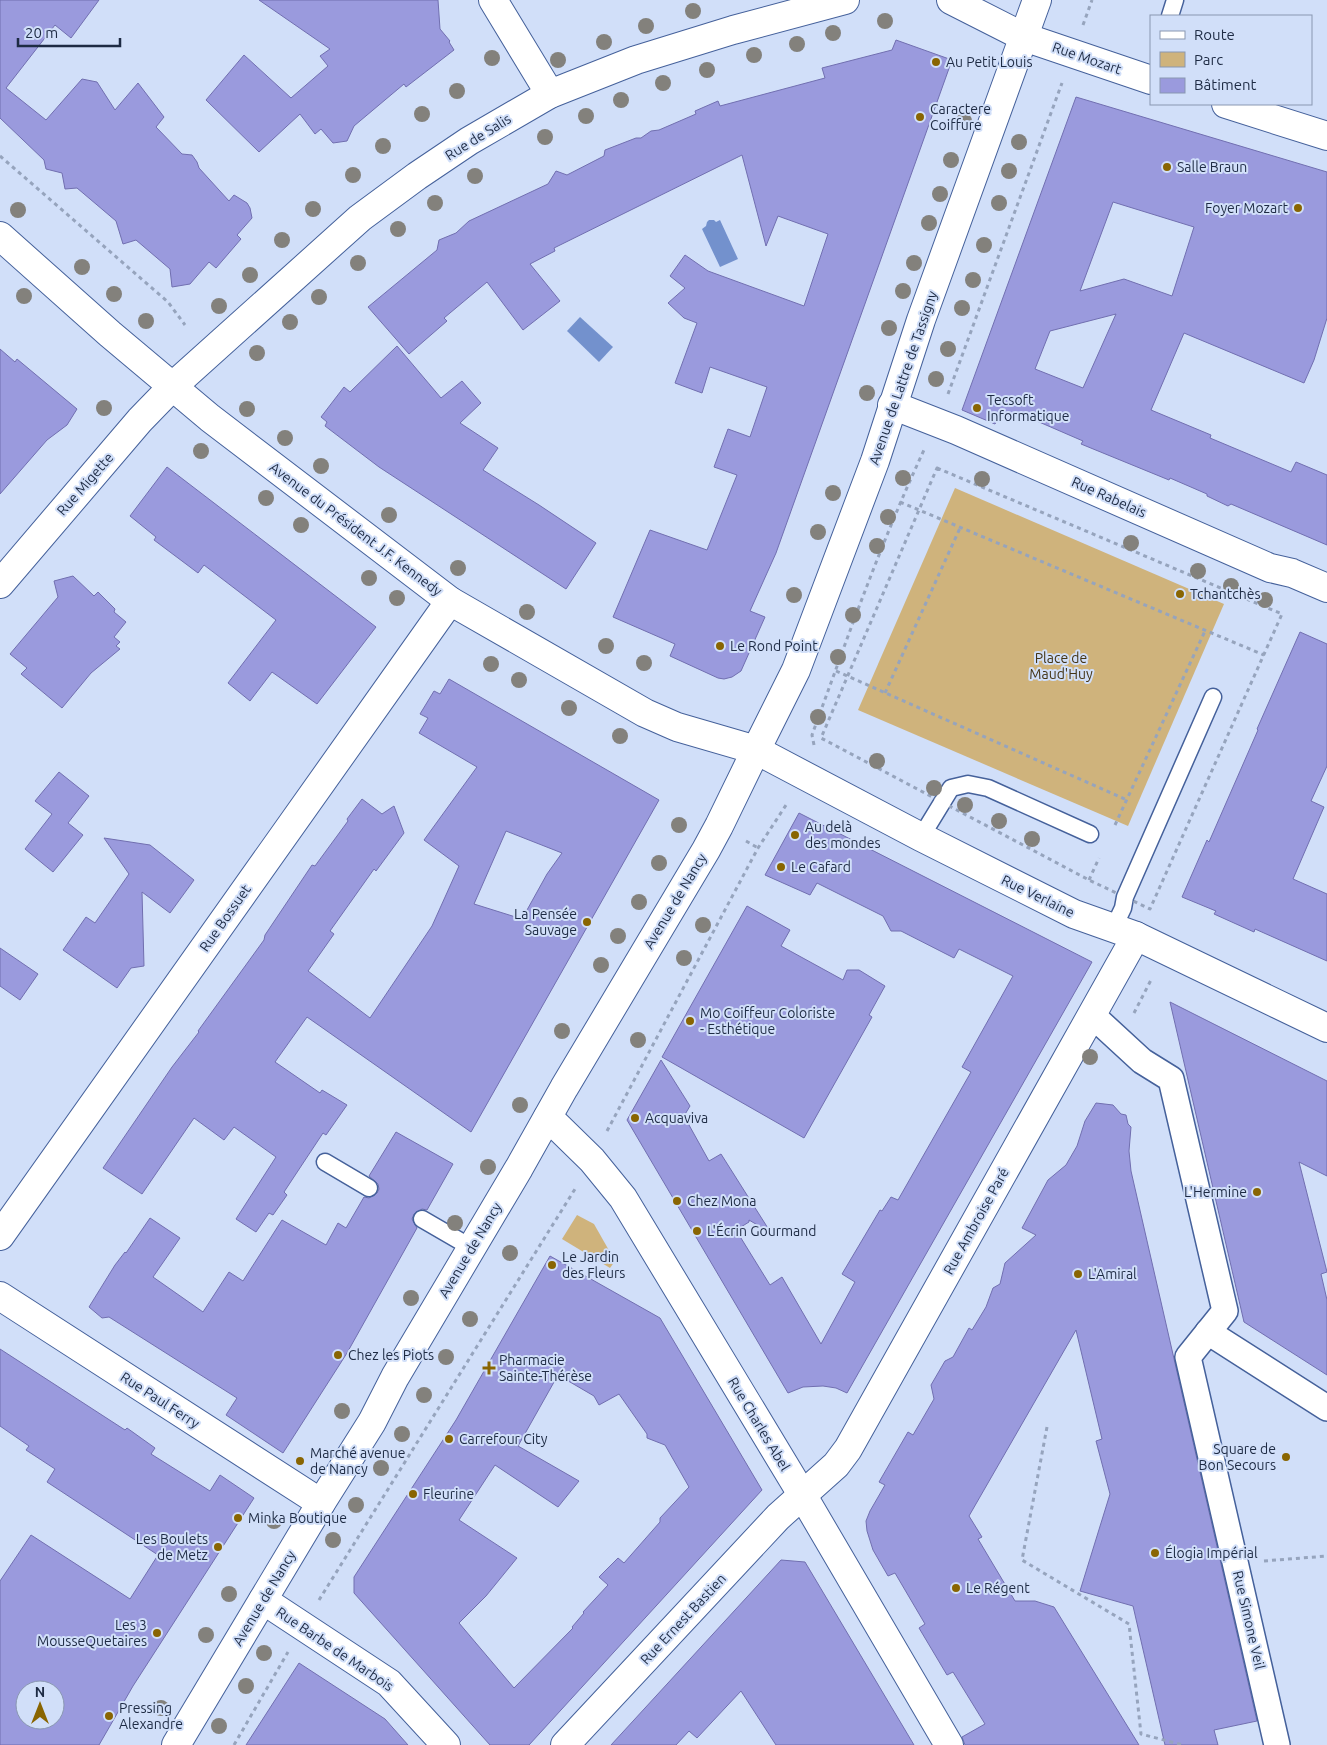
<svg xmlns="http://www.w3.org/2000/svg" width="1327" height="1745" viewBox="0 0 1327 1745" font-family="Ubuntu,sans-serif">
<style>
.green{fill:#cfb37c}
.water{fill:#7391cd}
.building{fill:#9a9add;stroke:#716fb0;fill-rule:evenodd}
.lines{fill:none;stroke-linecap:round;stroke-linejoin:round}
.service-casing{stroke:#45619b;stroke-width:19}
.pedestrian-casing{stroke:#45619b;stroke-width:28}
.minor-casing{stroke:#45619b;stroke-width:30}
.tertiary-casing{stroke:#45619b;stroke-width:30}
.secondary-casing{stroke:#45619b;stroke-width:30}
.path{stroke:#96a4bd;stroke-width:3;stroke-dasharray:4 4;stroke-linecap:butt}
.service{stroke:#fff;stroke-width:16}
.pedestrian{stroke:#fff;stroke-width:25}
.minor{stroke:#fff;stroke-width:28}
.tertiary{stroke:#fff;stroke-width:28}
.secondary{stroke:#fff;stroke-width:28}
.tree{fill:#83817c}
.poi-dot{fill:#896502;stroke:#d1dff9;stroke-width:2}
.labels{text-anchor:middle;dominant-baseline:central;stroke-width:4;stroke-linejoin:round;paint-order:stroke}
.street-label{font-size:14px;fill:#1e2b44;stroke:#d1dff9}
.poi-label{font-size:14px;fill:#1e2b44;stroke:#d1dff9;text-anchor:start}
.park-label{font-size:14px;fill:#433415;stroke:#d1dff9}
</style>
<rect width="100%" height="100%" fill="#d1dff9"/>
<g class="green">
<path d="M955,488L1224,604L1128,826L858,710Z"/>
<path d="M577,1215L594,1224L615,1261L610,1268L562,1239Z"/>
</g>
<g class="water">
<path d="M709,220H714L716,222L720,220L738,259L720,267L702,229L706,226L707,222Z"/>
<path d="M580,317L613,347L599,362L567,331Z"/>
</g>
<g class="building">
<path d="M0,0H99L71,38L55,25L6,88L46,120L82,79L97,82L115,110L138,83L164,117L156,127L182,154L192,155L197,162L199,168L229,201L234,195L247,203L250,208L252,218L237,235L241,239L216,268L209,262L190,284L172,287L170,269L136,240L123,244L116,221L77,188L65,189L62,173L46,169L44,160L0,118Z"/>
<path d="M259,0H438L440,29L450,41L449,42L454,50L406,87L404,84L354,126L347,141L333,143L321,129L315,134L300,114L259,152L206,100L244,55L291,98L328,66L320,56L330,49Z"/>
<path d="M896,40L952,60L776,553L750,611L765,617L741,671L732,677L724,679L718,678L670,656L675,644L613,617L650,530L707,550L737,475L714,467L728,429L750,437L767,387L710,367L702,393L675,383L697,323L684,318L668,303L685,288L670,276L685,255L708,271L804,306L828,234L778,216L766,246L742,155L554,248L555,251L530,264L560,301L523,330L487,282L444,318L447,321L409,354L368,307L437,250L439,240L456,233L469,221L548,184L556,171L567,175L604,156L605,150L636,138H641L651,131L659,130L696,114L695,111L718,101L720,106L825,78L822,68L892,50Z"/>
<path d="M1076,97L1327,172V318L1314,360L1304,383L1184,333L1151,410L1211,435L1210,438L1291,472L1296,462L1327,475V545L1231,504L1228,506L1207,496V494L1170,478L1169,480L1081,444L1083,441L1016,412L1013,418L1002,413L995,424L962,410ZM1113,202L1194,227L1172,296L1124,279L1080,291ZM1116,314L1083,388L1035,369L1050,331Z"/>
<path d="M397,346L441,398L462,381L481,403L460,423L498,448L483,470L539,505L596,543L566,589L379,467L325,426L327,422L321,417L344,387L350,392Z"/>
<path d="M0,349L15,362L17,359L77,409L67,425L47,440L0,494Z"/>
<path d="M167,467L376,627L317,704L272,672L250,701L228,683L276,620L204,565L198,573L154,540L156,537L130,516Z"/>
<path d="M73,576L94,596L98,592L115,609L114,612L126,622L114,637L120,642L116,646L120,649L91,673L62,708L21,674L27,668L10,654L58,597L54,581Z"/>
<path d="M1300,632L1327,644V766L1311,801L1324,807L1293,879L1327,894V961L1255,929L1254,932L1214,914L1216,911L1182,897L1207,840L1209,842L1258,730L1257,729Z"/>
<path d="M449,679L659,800L471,1132L307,1017L275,1062L320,1093L322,1090L347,1105L326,1135L323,1133L284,1192L287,1195L273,1215L269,1213L256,1232L236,1219L276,1157L234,1127L224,1140L194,1118L142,1194L103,1168L172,1067L199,1032L198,1031L264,940L265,935L312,865L315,866L348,821L347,819L362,799L382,814L394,806L404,833L376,871L374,869L330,931L334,934L308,971L370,1018L432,926L459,866L424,840L477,767L419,733L428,718L420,714L434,691L440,694ZM506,831L562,853L547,874L522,919L474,904Z"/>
<path d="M59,772L89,796L68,823L83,835L53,872L25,849L52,814L35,801Z"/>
<path d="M799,813L1092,962L847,1393L836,1388L823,1386L803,1387L788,1393L627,1120L661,1060L690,1106L684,1116L709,1161L721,1154L771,1233L749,1220V1222L736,1230L770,1285L782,1277L821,1344L855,1282L842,1274L880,1210L882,1211L891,1197L898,1200L971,1072L962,1067L1013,976L959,949L954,958L901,931H891L883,916L817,883L810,895L765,875Z"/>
<path d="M104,838L150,845L194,880L170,913L142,892L144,966L131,968L117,988L63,950L86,917L95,923L129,874Z"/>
<path d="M747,906L790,930L781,946L843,980L847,970H859L885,986L869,1015L872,1017L804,1138L662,1057Z"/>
<path d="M0,948L38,974L20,1000L0,986Z"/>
<path d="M1170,1002L1327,1081V1176L1299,1162L1327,1272L1321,1274L1327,1300V1375L1244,1322Z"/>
<path d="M1096,1103L1113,1105L1121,1114L1126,1115L1128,1124L1131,1127L1129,1151L1131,1171L1257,1721L1214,1730L1218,1745H1165L1133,1606L1080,1591L1110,1494L1096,1441L1102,1439L1076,1330L969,1516L982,1537L978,1539L1015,1601H1035L1054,1607L1139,1745H965L962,1737L985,1724L953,1672L947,1675L919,1628L925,1624L895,1573L888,1576L873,1550L867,1531L866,1521L870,1511L885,1485L879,1482L908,1432L913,1435L934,1399L931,1385L945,1361L953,1357L969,1328L972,1330L986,1307L993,1288L1000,1284L1005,1263L1036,1235L1022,1228L1048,1180L1066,1165L1077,1146L1085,1121Z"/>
<path d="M396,1132L453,1164L427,1210L422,1209L414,1214L412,1219L417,1228L347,1353L283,1453L226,1415L237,1398L109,1317L102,1318L89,1307L115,1265L125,1252L126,1253L150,1218L180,1238L153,1277L203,1312L229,1272L243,1281L282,1220L326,1245L338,1223L346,1228L364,1197L369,1198L377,1193L379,1189L378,1184L369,1176Z"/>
<path d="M550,1256L660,1318L762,1490L529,1745H490L354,1593V1577L456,1420ZM558,1375L594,1396L599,1405L619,1394L647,1434V1438L665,1445L689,1487L660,1518V1522L624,1563L618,1558L599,1577L608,1585L583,1612L584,1613L572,1627L573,1628L514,1688L459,1623L486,1596L517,1558L459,1520L495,1465L558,1507L579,1481L518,1446Z"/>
<path d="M0,1349L125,1430L127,1428L155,1448L151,1454L210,1491L220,1475L254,1498L133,1686L99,1745H0V1581L31,1535L130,1599L158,1555L47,1482L55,1469L26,1450L29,1446L0,1426ZM25,1690H55V1720H25Z"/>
<path d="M781,1560L805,1562L914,1745H776L741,1691L697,1738L689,1731L676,1745H611Z"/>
<path d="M299,1663L385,1719L408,1745H246Z"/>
</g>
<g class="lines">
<g class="service-casing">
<g id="service">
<path d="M1170,16L1175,0"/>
<path d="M921,837L951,788L968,784L988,788L1090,834"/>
<path d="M1113,929L1123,908L1125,897L1213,697"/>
<path d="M325,1162L369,1188"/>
<path d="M422,1219L472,1248"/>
</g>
</g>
<g class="pedestrian-casing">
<g id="pedestrian">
<path d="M1092,1015L1142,1061L1171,1079L1225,1311L1188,1357L1277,1745"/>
<path d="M1208,1332L1327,1408"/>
</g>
</g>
<g class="minor-casing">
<g id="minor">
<path d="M493,0L550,94"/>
<path d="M951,0L1024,37L1151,80"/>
<path d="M1226,104L1327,136"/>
<path d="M892,405L956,430L1270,568L1292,573L1327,588"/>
<path d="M0,584L140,420L173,386L360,218L417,176L469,141L550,94L636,60L733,30L845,0"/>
<path d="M548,1117L592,1160L623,1198L803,1496L949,1745"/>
<path d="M0,1236L450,601"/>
<path d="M0,1296L321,1503"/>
<path d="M263,1600L389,1683L446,1745"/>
<path d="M565,1745L778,1517L836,1465L848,1449L1136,936"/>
</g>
</g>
<g class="tertiary-casing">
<path id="tertiary" d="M756,750L796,670L875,461L921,320L1037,0"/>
</g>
<g class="secondary-casing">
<g id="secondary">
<path d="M0,236L110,334L210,418L450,601L645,713L677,727L756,750L921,837L1074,914L1136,936L1327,1028"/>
<path d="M176,1745L321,1503L372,1422L395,1377L519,1168L564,1088L706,850L719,826L756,750"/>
</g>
</g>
<g class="path">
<path d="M1083,25L1092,0"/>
<path d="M0,156L168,302L185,325"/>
<path d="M948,394L1062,83"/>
<path d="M937,468L1282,614L1150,909L1089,880L821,738Z"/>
<path d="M900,502L1264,655"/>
<path d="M836,671L1127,800"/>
<path d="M885,693L960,528"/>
<path d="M814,745L812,735C847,639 881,542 924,450"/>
<path d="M1115,825L1205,631"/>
<path d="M746,841L758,848"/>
<path d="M1089,880L1099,858"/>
<path d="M1134,1013L1152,978"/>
<path d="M607,1131L758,848L788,802"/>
<path d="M1047,1427L1022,1560L1129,1624L1141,1734L1183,1745"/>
<path d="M1264,1561L1327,1556"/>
<path d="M319,1600L575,1189"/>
<path d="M234,1745L288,1652"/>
</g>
<use href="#service" class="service"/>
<use href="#pedestrian" class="pedestrian"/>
<use href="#minor" class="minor"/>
<use href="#tertiary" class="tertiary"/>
<use href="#secondary" class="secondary"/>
</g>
<g class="tree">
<circle cx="693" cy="11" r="8"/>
<circle cx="885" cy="21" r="8"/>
<circle cx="646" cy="26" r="8"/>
<circle cx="833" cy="33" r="8"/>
<circle cx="604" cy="42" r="8"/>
<circle cx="797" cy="44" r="8"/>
<circle cx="754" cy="55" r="8"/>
<circle cx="492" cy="58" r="8"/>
<circle cx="558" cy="60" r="8"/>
<circle cx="707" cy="70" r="8"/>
<circle cx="663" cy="83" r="8"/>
<circle cx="457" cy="91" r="8"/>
<circle cx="621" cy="100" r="8"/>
<circle cx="422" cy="114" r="8"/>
<circle cx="586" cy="116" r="8"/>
<circle cx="964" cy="121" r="8"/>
<circle cx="545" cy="137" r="8"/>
<circle cx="1019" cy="142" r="8"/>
<circle cx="383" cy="146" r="8"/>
<circle cx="951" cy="160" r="8"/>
<circle cx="1009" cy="171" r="8"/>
<circle cx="353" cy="175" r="8"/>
<circle cx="475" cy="176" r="8"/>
<circle cx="940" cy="194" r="8"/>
<circle cx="435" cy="203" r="8"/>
<circle cx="999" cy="203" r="8"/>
<circle cx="313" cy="209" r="8"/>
<circle cx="18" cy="210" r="8"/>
<circle cx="929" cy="223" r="8"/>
<circle cx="398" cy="229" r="8"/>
<circle cx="282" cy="240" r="8"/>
<circle cx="984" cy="245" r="8"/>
<circle cx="358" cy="263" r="8"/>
<circle cx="914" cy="263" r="8"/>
<circle cx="82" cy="267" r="8"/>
<circle cx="250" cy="275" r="8"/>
<circle cx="973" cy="280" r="8"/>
<circle cx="903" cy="291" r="8"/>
<circle cx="114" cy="294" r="8"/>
<circle cx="24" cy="296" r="8"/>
<circle cx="319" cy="297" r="8"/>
<circle cx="219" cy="306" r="8"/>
<circle cx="962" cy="308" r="8"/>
<circle cx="146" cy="321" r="8"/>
<circle cx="290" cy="322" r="8"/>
<circle cx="889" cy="328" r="8"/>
<circle cx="948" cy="349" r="8"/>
<circle cx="257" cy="353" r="8"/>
<circle cx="936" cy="379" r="8"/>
<circle cx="867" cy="393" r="8"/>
<circle cx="104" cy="408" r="8"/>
<circle cx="247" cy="409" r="8"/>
<circle cx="285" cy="438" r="8"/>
<circle cx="201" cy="451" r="8"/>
<circle cx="321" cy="466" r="8"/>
<circle cx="903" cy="478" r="8"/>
<circle cx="982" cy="479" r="8"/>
<circle cx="833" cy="493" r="8"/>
<circle cx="266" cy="498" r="8"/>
<circle cx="389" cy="515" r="8"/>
<circle cx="888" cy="517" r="8"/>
<circle cx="301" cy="525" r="8"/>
<circle cx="818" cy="532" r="8"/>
<circle cx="1131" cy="543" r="8"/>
<circle cx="877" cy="546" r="8"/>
<circle cx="458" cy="568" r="8"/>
<circle cx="1198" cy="571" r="8"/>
<circle cx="369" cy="578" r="8"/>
<circle cx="1231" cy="586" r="8"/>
<circle cx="794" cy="595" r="8"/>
<circle cx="397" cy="598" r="8"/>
<circle cx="1265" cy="600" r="8"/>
<circle cx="527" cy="612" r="8"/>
<circle cx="853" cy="615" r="8"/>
<circle cx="606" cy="646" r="8"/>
<circle cx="838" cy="657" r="8"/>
<circle cx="644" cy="663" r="8"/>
<circle cx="491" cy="664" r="8"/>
<circle cx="519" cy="680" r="8"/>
<circle cx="569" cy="708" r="8"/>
<circle cx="818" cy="717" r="8"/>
<circle cx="620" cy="736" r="8"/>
<circle cx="877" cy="761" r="8"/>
<circle cx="934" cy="788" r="8"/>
<circle cx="965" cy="805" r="8"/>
<circle cx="999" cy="821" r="8"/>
<circle cx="679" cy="825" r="8"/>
<circle cx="1032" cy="839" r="8"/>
<circle cx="659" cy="863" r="8"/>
<circle cx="639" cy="902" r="8"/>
<circle cx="703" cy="925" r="8"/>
<circle cx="618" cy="936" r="8"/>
<circle cx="684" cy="958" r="8"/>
<circle cx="601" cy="965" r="8"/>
<circle cx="562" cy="1031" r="8"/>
<circle cx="638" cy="1040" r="8"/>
<circle cx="1090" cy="1057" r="8"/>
<circle cx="520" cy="1105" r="8"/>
<circle cx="488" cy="1167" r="8"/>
<circle cx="455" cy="1223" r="8"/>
<circle cx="510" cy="1253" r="8"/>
<circle cx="411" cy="1298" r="8"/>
<circle cx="470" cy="1319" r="8"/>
<circle cx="446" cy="1357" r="8"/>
<circle cx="424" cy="1395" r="8"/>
<circle cx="342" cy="1411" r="8"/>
<circle cx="402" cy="1434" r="8"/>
<circle cx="381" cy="1468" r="8"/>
<circle cx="356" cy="1505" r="8"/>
<circle cx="274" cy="1521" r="8"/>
<circle cx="333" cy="1540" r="8"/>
<circle cx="229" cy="1594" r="8"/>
<circle cx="206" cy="1635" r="8"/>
<circle cx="264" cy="1653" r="8"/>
<circle cx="246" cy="1686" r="8"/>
<circle cx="161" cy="1708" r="8"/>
<circle cx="219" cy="1726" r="8"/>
</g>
<g class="poi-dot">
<circle cx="936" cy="62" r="5"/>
<circle cx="920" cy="117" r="5"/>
<circle cx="1167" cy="167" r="5"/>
<circle cx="1298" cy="208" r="5"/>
<circle cx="977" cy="408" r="5"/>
<circle cx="1180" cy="594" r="5"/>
<circle cx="720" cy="646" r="5"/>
<circle cx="795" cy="835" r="5"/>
<circle cx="781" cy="867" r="5"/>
<circle cx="587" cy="922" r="5"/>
<circle cx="690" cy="1021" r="5"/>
<circle cx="635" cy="1118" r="5"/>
<circle cx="1257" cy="1192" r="5"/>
<circle cx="677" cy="1201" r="5"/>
<circle cx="697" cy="1231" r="5"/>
<circle cx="552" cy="1265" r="5"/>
<circle cx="1078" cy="1274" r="5"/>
<circle cx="338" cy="1355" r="5"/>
<path d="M486.5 1360.5h5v5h5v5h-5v5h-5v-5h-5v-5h5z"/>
<circle cx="449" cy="1439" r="5"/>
<circle cx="1286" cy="1457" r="5"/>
<circle cx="300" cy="1461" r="5"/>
<circle cx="413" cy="1494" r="5"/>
<circle cx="238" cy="1518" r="5"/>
<circle cx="218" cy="1547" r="5"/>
<circle cx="1155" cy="1553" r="5"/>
<circle cx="956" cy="1588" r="5"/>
<circle cx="157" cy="1633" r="5"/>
<circle cx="109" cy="1716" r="5"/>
</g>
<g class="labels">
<g class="street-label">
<text transform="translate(1087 58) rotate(19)">Rue Mozart</text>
<text transform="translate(478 137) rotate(-32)">Rue de Salis</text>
<text transform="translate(903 378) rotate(-71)">Avenue de Lattre de Tassigny</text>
<text transform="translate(85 484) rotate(-49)">Rue Migette</text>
<text transform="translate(1109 497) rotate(24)">Rue Rabelais</text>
<text transform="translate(356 529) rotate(37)">Avenue du Président J.F. Kennedy</text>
<text transform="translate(1038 896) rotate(26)">Rue Verlaine</text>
<text transform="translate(675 901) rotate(-59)">Avenue de Nancy</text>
<text transform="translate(225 918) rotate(-55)">Rue Bossuet</text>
<text transform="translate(976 1221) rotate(-61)">Rue Ambroise Paré</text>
<text transform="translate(470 1250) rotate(-59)">Avenue de Nancy</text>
<text transform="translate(160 1400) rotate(33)">Rue Paul Ferry</text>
<text transform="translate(759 1424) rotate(59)">Rue Charles Abel</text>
<text transform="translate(264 1598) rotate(-59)">Avenue de Nancy</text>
<text transform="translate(683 1619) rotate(-47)">Rue Ernest Bastien</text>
<text transform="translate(1249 1620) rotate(77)">Rue Simone Veil</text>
<text transform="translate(335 1649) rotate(34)">Rue Barbe de Marbois</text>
</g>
<g class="poi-label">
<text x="946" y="62">Au Petit Louis</text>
<text x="930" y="109">Caractere<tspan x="930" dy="16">Coiffure</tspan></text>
<text x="1177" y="167">Salle Braun</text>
<text x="1288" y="208" text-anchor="end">Foyer Mozart</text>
<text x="987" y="400">Tecsoft<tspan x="987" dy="16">Informatique</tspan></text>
<text x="1190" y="594">Tchantchès</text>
<text x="730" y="646">Le Rond Point</text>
<text x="805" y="827">Au delà<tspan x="805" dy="16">des mondes</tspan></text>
<text x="791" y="867">Le Cafard</text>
<text x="577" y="914" text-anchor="end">La Pensée<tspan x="577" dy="16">Sauvage</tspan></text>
<text x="700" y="1013">Mo Coiffeur Coloriste<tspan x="700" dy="16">- Esthétique</tspan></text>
<text x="645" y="1118">Acquaviva</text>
<text x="1247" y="1192" text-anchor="end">L'Hermine</text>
<text x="687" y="1201">Chez Mona</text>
<text x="707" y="1231">L'Écrin Gourmand</text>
<text x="562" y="1257">Le Jardin<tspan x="562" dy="16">des Fleurs</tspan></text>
<text x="1088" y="1274">L'Amiral</text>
<text x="348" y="1355">Chez les Piots</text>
<text x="499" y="1360">Pharmacie<tspan x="499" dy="16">Sainte-Thérèse</tspan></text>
<text x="459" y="1439">Carrefour City</text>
<text x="1276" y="1449" text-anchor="end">Square de<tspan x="1276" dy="16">Bon Secours</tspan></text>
<text x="310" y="1453">Marché avenue<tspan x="310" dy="16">de Nancy</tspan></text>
<text x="423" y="1494">Fleurine</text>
<text x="248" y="1518">Minka Boutique</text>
<text x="208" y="1539" text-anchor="end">Les Boulets<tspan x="208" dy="16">de Metz</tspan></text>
<text x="1165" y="1553">Élogia Impérial</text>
<text x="966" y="1588">Le Régent</text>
<text x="147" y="1625" text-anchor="end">Les 3<tspan x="147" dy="16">MousseQuetaires</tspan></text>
<text x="119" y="1708">Pressing<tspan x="119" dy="16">Alexandre</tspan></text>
</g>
<g class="park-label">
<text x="1061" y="658">Place de<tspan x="1061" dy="16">Maud'Huy</tspan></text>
</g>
</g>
<rect x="1150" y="15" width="162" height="90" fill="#d1dff9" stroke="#8997b1"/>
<rect x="1160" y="31" width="25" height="8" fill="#ffffff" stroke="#8997b1"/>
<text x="1194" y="40" font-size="15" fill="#1e2b44">Route</text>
<rect x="1160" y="52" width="25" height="15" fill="#cfb37c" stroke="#8997b1"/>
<text x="1194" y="65" font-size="15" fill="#1e2b44">Parc</text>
<rect x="1160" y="78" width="25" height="15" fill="#9a9add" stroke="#8997b1"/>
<text x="1194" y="90" font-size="15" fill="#1e2b44">Bâtiment</text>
<g transform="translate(40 1705)"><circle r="24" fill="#d1dff9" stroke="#8997b1"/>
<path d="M0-4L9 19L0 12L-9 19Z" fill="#896502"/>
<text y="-8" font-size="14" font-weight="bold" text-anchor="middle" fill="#1e2b44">N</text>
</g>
<path d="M18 38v8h102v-8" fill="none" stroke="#1e2b44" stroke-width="2.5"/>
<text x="25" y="38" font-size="15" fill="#1e2b44" stroke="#d1dff9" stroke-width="4" paint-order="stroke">20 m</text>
</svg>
